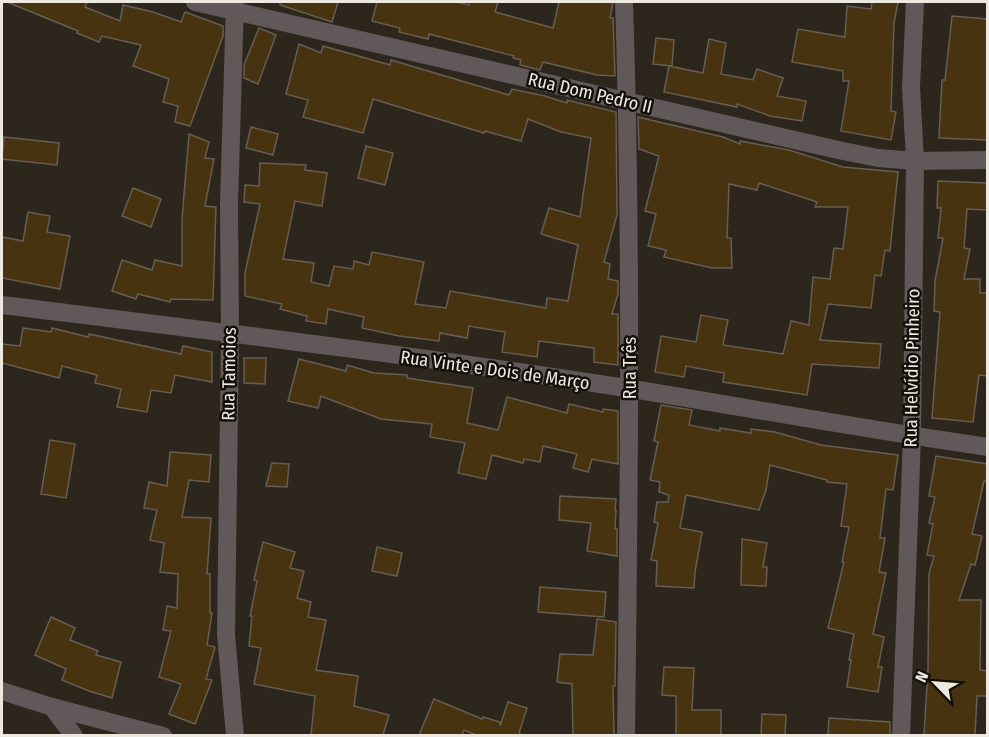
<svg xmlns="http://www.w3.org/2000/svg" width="989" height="737" viewBox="0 0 989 737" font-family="'Fira Sans Condensed',sans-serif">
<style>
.building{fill:#47330f;stroke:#665e52;stroke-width:1.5}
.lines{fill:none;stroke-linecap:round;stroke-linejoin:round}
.street{stroke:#605859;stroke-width:18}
.labels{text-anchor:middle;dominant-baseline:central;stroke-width:5;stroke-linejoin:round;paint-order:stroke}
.street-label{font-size:18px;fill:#ede9e1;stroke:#13100b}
</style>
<rect width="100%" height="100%" fill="#2d261c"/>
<g class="building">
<path d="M7,2H87L85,7L120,21L123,5L153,12L181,22L185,12L223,26V36L190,126L175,122L178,106L163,102L169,79L133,66L141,45L102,36L99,42L77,33L78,31Z"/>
<path d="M280,2H338L332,22L280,5Z"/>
<path d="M377,2H455L469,5L470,2H498L495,12L553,28L559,2H613L610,18H613L615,76L597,75L543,62L540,70L520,65L521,60L513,58L514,56L429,34L428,39L399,32L400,28L372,21Z"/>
<path d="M872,2H898L894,23L891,111L896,112L891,140L841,131L849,81H843V71L792,62L798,29L845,37L847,6L871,9Z"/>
<path d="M952,16L987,19V140L939,138L942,80H945Z"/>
<path d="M259,28L276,35L258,84L244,78V65Z"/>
<path d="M656,38L674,40L672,66L653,64Z"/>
<path d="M709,39L726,43L721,74L753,80L757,69L783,78L777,96L806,101L802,121L770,116L737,104V107L664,92L669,66L703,73Z"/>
<path d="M299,44L321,53L323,46L390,65L391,60L509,95L512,89L545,96L567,103V100L616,112L617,215L604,262L610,264L608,279L618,281V294L612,314H618V365L594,362V348L539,341L537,357L502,352L505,332L469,326L467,338L440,333L439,341L399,336L362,328L364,317L328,309L326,324L306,321L307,316L280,309L282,304L245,296V273L260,204L244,202L245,185L259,186L260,163L306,165L305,170L327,173L322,206L295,201L283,259L314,263L311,282L329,286L334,266L353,269L354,261L369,265L372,252L424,262L415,304L446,308L450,291L546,308L547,298L568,301L578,245L541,234L549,208L580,217L591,138L561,132L528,119L521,141L485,131L484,133L373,99L363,133L303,117L308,100L286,94Z"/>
<path d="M638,117L723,137L740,144V141L789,150L843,167L898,172L890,251L885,250L881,276L875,275L871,308L828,304L820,340L881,344L879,368L812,364L807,395L723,382L724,373L686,366L684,377L655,372L661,336L696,342L701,315L728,320L723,345L783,354L791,321L809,325L813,277L830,279L834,248L843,249L848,207H815L817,202L759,183L757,190L729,184L727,238H731L732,268H712L664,257L666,250L648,246L656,214L645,211L659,156L639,149Z"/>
<path d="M251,127L278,134L273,155L246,148Z"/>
<path d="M189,134L209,142L205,158L214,159L205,206L216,207L213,300L171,299L170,302L138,294L136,299L112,291L122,260L152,270L155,260L182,266V219Z"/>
<path d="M4,137L59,143L57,165L2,159Z"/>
<path d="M366,146L393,153L385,185L358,178Z"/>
<path d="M938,181L987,183V210L967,209L964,248L970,249L964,279H980V293H987V376L979,375L973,422L932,418L940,312L934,311L935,281L943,238H938L941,208H937Z"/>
<path d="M133,188L161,199L151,227L122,216Z"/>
<path d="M28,212L50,216L47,232L70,236L60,289L2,278V237L23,241Z"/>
<path d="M23,328L51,332L52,328L88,337L89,334L181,354L183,346L212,352V382L175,375L171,393L151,390L147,412L117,407L121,389L95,383L97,375L62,366L59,378L2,363V344L20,346Z"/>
<path d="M244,358H266L265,384L244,383Z"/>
<path d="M299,359L346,371L347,365L374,373L407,375V378L473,388L467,423L498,430L507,397L567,413L569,404L603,412V409L618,411V464L592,459L588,472L573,468L577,454L543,446L540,462L524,459L523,463L492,455L486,479L458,473L465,443L430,437L432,424L381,419L321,396L318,408L288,401Z"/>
<path d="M661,405L692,410L689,425L720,431V428L751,433V429L775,432L821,445L898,455L893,490L886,489L880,538H885L879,572L886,573L873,634L884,637L878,667H882L878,692L847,687L851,660H849L854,634L828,628L844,562H842L849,527L841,526L847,484L827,482V480L770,465L766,490L759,510L686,495L680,528L702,532L695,572L694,588L656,586L657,561L651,560L658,523L654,522L657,502H668L669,495L659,492L660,482L650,480L658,442L654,441Z"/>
<path d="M50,440L75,444L66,498L41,494Z"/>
<path d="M170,452L211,455L209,482L189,480L182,517L211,518L207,574H210V613H212L207,645L215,647L206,679L212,680L195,724L169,714L181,684L159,677L171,631L163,630L167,606L177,608L178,574L160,572L164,543L150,540L157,510L144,508L149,482L167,486Z"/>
<path d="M936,456L987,464V481H984L972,534L982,536L975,565L971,564L959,600H981L980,670L987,671V696H977L975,735H924L928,668L929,574L934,556L927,555L933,524L929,523L935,497L929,496Z"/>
<path d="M272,463L289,464L287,487L266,486Z"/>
<path d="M560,496L616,499L615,510H616L615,529H617V556L587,551L591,523L559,520Z"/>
<path d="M742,539L767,543L763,567H767L766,586L741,585Z"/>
<path d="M263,542L295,552L290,568L304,571L297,598L311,602L308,617L326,620L316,670L358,676L354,706L389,715L383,735H311L315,696L254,684L261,648L249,646L252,616H250L257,581L254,580Z"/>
<path d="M377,547L402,553L397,576L372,571Z"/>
<path d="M540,587L606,592L604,617L538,612Z"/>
<path d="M51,617L75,628L70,640L98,651L96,655L121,662L112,698L89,691L62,680L66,669L35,655Z"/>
<path d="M597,619L616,622L615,686H613L614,735H573L572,684L557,682L560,654L593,655Z"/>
<path d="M664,667L694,668L692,710H721V735H676V696L662,695Z"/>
<path d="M434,699L482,719L483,717L500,722V726L508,702L527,708L519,733L522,735H476L464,730L462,735H419Z"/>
<path d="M762,714L786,715L785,735H761Z"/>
<path d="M829,718L890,722V735H828Z"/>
</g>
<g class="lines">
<g class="street">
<path d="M195,2L838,150L878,158L915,161L988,160"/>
<path d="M624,2C632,246 629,491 626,736"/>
<path d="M2,305C212,331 422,356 632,389C750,408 868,430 988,447"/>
<path d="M2,691L52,707L163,736"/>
<path d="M52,707L74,736"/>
<path d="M235,736L226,635L230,333L229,204L235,2"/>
<path d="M901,736L912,436L915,161L911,87L915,2"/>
</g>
</g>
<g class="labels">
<g class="street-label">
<text transform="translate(590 93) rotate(13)">Rua Dom Pedro II</text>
<text transform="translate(630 368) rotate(-90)">Rua Três</text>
<text transform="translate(912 368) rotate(-89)">Rua Helvídio Pinheiro</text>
<text transform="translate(495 370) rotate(8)">Rua Vinte e Dois de Março</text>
<text transform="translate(229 374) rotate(-89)">Rua Tamoios</text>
</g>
</g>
<rect width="989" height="737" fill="none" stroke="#ede9e1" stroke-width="6"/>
<g transform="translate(935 683) rotate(295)" stroke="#13100b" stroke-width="4.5" paint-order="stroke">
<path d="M0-4.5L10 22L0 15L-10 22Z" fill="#ede9e1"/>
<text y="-9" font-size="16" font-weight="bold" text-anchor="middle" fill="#ede9e1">N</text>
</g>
</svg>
